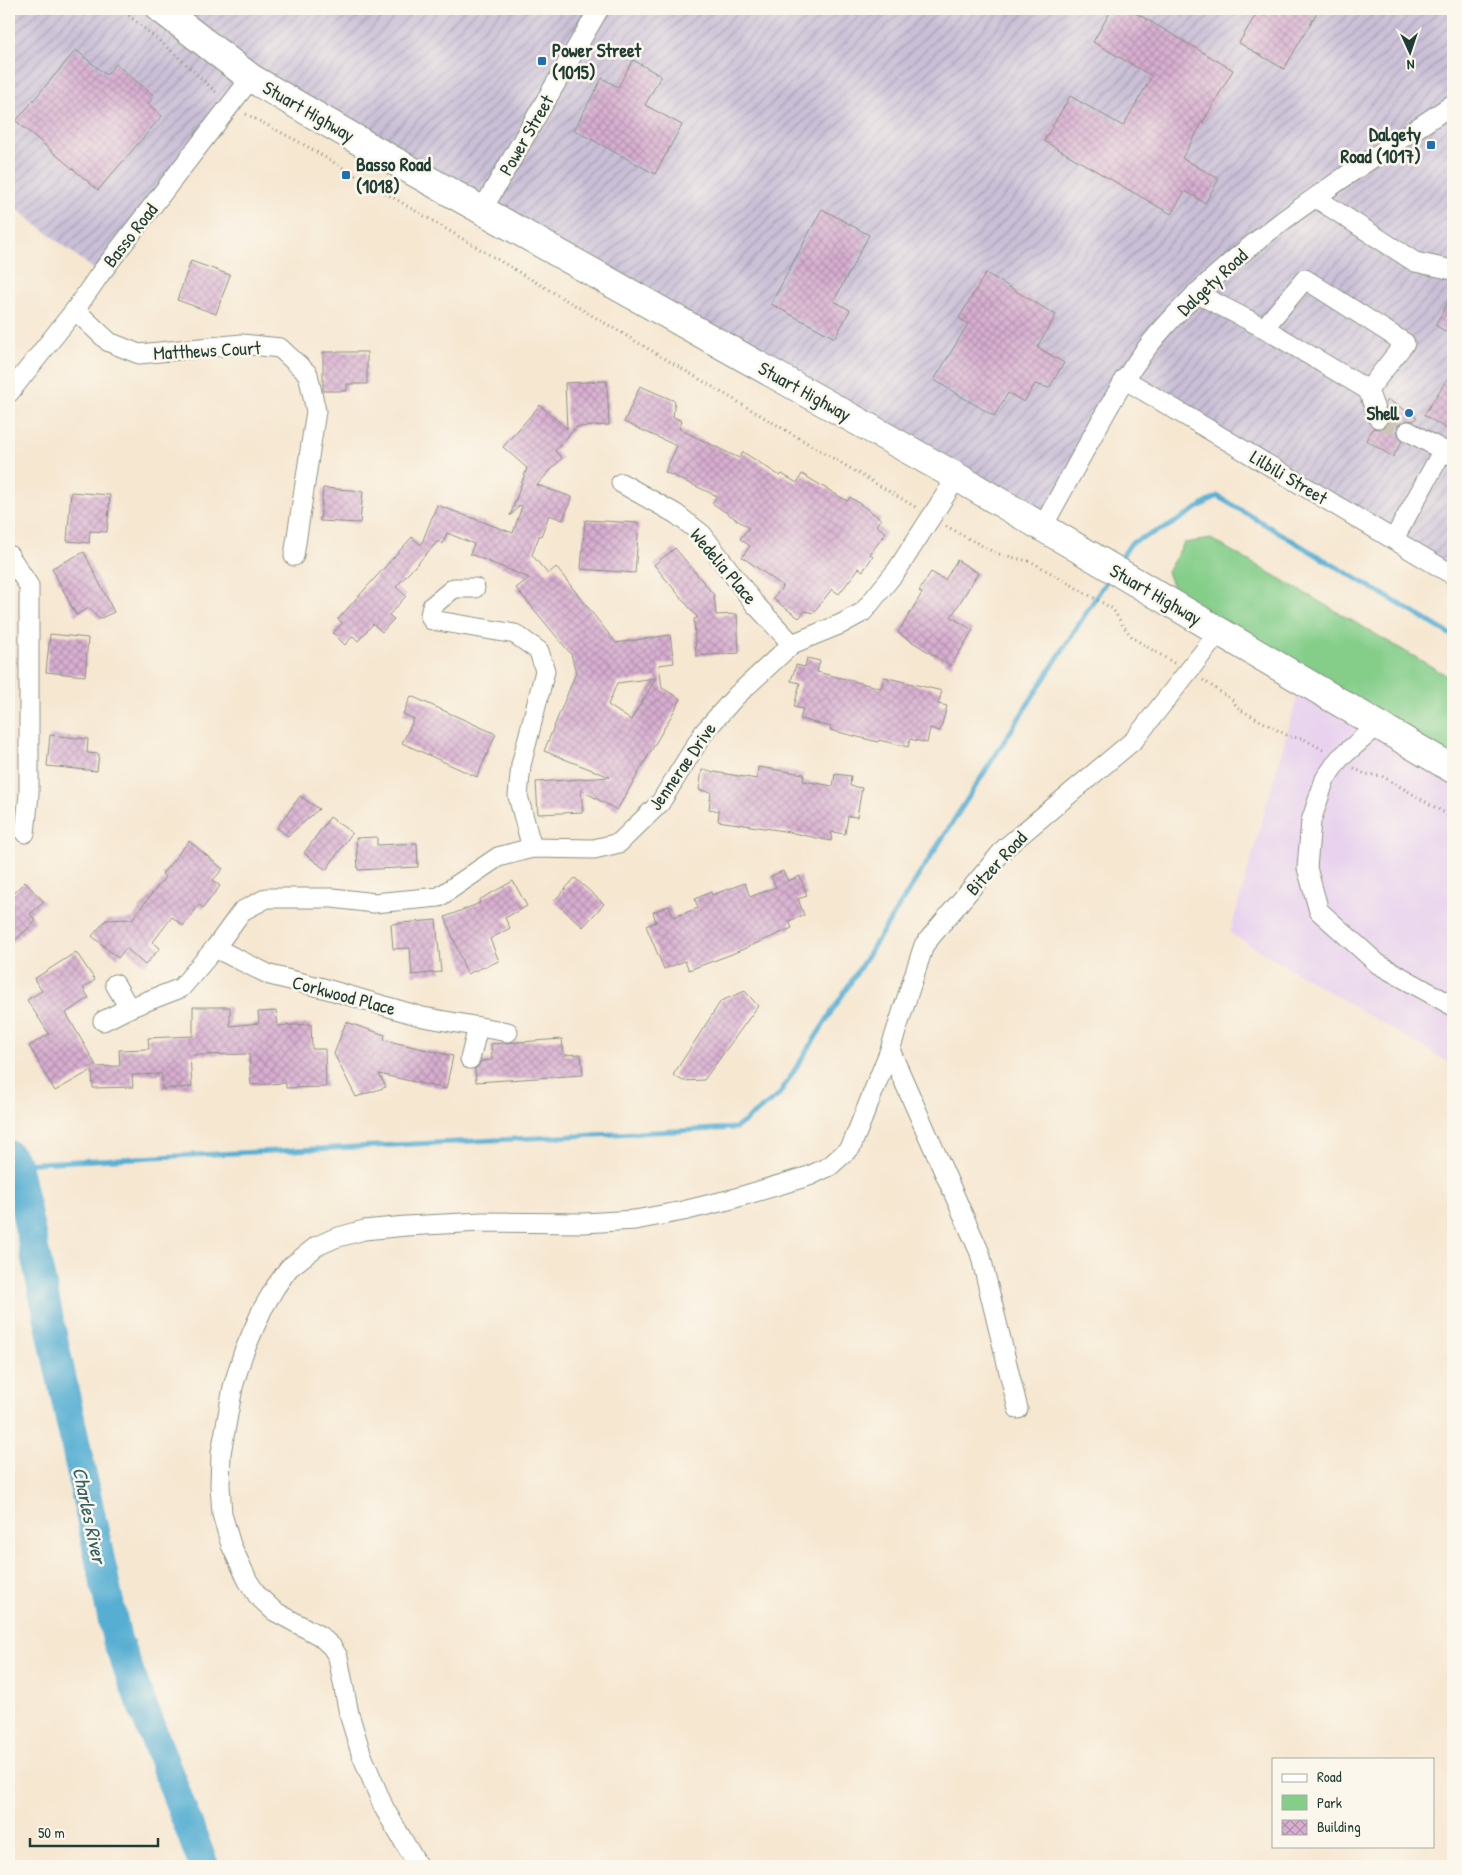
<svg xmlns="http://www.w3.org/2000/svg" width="1462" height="1875" viewBox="0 0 1462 1875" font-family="'Patrick Hand',sans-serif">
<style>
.built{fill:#e8d2ee}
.industrial{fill:url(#industrial-furrows)}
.green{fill:#84ce8a;stroke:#52865f}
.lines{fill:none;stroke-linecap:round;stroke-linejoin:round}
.stream{stroke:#56afd3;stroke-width:5}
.river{stroke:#56afd3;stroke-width:30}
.building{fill:url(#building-cross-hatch);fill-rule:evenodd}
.minor-tunnel{stroke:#cbc5b2;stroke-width:19;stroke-dasharray:19 9;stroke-linecap:butt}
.minor-casing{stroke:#8a9282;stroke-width:21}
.highway-casing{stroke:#8a9282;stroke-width:30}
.path{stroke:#8a9282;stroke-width:3;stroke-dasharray:1 4;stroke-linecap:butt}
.minor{stroke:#fff;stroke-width:19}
.highway{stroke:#fff;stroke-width:28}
.poi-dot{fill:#1f6fb2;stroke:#fbf7ec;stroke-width:2}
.labels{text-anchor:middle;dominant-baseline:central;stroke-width:5;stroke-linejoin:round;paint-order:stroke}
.poi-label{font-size:19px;font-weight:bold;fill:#1f3d34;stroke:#fbf7ec;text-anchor:start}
.street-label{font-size:19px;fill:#1f3d34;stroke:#fbf7ec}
.water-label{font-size:20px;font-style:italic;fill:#305f64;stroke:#fbf7ec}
</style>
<defs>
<pattern id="industrial-furrows" width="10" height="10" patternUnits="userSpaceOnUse" patternTransform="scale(1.25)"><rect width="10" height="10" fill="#c9bfd7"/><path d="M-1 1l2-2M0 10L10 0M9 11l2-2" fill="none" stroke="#a39caf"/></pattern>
<pattern id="building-cross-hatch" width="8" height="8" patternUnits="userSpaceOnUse" patternTransform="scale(1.25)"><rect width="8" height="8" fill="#d8aed1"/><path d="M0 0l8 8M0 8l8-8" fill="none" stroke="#af8faa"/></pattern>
</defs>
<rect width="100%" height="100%" fill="#fbf7ec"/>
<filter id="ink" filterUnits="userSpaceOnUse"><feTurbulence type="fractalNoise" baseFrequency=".02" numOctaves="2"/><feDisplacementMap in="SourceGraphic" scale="10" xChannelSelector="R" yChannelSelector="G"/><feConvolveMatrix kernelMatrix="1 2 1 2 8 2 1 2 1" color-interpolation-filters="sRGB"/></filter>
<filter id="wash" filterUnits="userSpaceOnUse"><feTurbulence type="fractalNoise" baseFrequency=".0096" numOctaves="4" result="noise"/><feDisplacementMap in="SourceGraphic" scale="20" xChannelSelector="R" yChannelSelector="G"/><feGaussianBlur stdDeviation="1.12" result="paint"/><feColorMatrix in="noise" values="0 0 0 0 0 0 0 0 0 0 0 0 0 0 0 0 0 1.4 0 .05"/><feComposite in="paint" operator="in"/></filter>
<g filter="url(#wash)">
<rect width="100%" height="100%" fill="#f6e7d1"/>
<path class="built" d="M1302,680L1453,769V1065L1230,933Z"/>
<path class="industrial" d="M9,9H1453V574L1124,379L1042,528L251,78L100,274L9,203Z"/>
<path class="green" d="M1211,539L1453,679V769L1181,608L1167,572L1184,543Z"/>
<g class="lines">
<g class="stream">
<path d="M1118,563L1131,543L1169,526L1217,496L1453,636"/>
<path d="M16,1164L736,1128L778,1096L1109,577"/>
</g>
<path class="river" d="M9,1155L16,1164L117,1640L204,1866"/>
</g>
<g id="blocks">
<g class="building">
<path d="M1112,9H1129L1233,70L1182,158L1219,179L1205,203L1185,191L1171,214L1044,141L1070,96L1123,126L1152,76L1093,42Z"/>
<path d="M1259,9H1319L1284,69L1239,43Z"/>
<path d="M76,50L106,75L116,64L154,96L148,104L162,116L98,190L16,121Z"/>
<path d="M633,60L661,76L645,105L682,125L655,174L574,130L602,78L618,87Z"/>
<path d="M822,209L869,235L834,301L850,310L835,338L771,304Z"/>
<path d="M191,261L230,275L216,314L177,300Z"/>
<path d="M986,273L1056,315L1037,347L1064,363L1049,388L1035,384L1024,402L1008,393L994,416L934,380L968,324L959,318Z"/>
<path d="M1453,294V336L1435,325Z"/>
<path d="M323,352H367V384H347V391H323Z"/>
<path d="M1453,370V433L1424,415Z"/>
<path d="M607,381L609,425L576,427L555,451L562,458L537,485L572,497L563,520L549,515L541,536H539L532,555L548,574L556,567L616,643L670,635L674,663L659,665L662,688L681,699L617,810L581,790L583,812L538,814L536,782L610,777L544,751L576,673L571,654L516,588L529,578L470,554L474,544L447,533L443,544L438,541L396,587L406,596L389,615L394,619L382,632L373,624L358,641L353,636L345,645L333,633L342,623L338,619L412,537L421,545L437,505L513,533L522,506L520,505L510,516L527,468L503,447L540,405L567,429L565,383ZM656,678L631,720L608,705L617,683Z"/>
<path d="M640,386L675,401L673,417L682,421L679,429L739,458L743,452L780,476L782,474L797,483L802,474L847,501L850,497L881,519L876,525L886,533L870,554L873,556L863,571L859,568L839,594L832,589L813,613L805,611L799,618L773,599L783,586L742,557L750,546L740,539L749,528L712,503L717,496L665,472L677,446L624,422Z"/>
<path d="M1388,400L1417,417L1414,421L1407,420L1398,425L1397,432L1402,441L1393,457L1366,440L1373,428L1381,429L1387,425L1389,415L1385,405Z"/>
<path d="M323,488L363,491L360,523L320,521Z"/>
<path d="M71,492L110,495L107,532L90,531L89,543L67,541Z"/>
<path d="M585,520L639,523L635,573L581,569Z"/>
<path d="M675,548L714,595L716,615L737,614L739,653L696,656L694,619L698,618L654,565Z"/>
<path d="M84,552L114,612L99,619L89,608L76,615L52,568Z"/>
<path d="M957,560L978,573L951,617L973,630L951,666L898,633L922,593L919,591L931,572L945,580Z"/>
<path d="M50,634L88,638L85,676L46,672Z"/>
<path d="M807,658L820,661L817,672L881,688L884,677L942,691L938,704L947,706L940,731L930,728L927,743L910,739L908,747L879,740L878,742L830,730L831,727L800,719L803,709L794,707L800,683L791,681L796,665L805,667Z"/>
<path d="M411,696L496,734L477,777L402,743L414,719L403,714Z"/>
<path d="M50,735L88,739L87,753L99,754L97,771L47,766Z"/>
<path d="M758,767L804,774L803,781L833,786L835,774L851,776L850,786L862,788L857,817L848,816L845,834L832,832L831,841L784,831L718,821L719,811L709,809L711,792L699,790L702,770L757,779Z"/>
<path d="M300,796L319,809L288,836L277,828Z"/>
<path d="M330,817L352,833L326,870L304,853Z"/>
<path d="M377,837V845L417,843L418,867L358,870L356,838Z"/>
<path d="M189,841L223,869L213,880L220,886L203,908L199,905L183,926L172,917L153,942L160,948L145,965L126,948L118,958L92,936L106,920L132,919L165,877L162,874Z"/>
<path d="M783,871L788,881L800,876L807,896L798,899L804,915L789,921L792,928L732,954L689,970L685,961L664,969L646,926L656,922L653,912L669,906L674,917L698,908L695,899L711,892L712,895L745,883L750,897L776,887L771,876Z"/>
<path d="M575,878L604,904L583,927L554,901Z"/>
<path d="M513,881L527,906L505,918L510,928L490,939L499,961L467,974L445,917L480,903L479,900Z"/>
<path d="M25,882L44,902L30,914L36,921L9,946V897Z"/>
<path d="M436,920L441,972L412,975L410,948L393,949L391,924Z"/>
<path d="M76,952L95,980L83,988L89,998L66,1013L97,1067L120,1066L119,1050L149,1049L148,1038L193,1036V1007H230V1026L259,1023L258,1012L276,1011L278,1026L311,1024L312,1049H325L326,1087L286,1088V1083L251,1085L249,1054L190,1055L192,1087L162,1089V1074L132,1075L133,1087L93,1088L92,1070L55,1091L29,1046L49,1034L27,1000L42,991L34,979Z"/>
<path d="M745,991L758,1006L704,1080L683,1081L673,1075L721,1001Z"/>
<path d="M346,1022L385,1035L384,1040L453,1056L446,1089L379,1074L386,1087L356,1097L334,1054Z"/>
<path d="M562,1039L564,1055L581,1054L583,1075L476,1082L475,1069L478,1066L481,1061L492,1060L491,1044Z"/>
</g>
</g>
</g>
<g filter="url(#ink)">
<use href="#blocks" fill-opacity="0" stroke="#8a9282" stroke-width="1"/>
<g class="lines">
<path class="minor-tunnel" d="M1378,418L1408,431"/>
<g class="minor-casing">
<g id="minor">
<path d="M1316,198L1415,262L1453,270"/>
<path d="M482,210L599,9"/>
<path d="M1196,293L1264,328L1368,390L1405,343L1305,279L1264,328"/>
<path d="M75,310L109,342L139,354L242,344L280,348L308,374L316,411L294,556"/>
<path d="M1124,379L1453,575"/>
<path d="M1368,390L1378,418"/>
<path d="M9,393L75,310L100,274L251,78"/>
<path d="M1408,431L1453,456"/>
<path d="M621,483L676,514L702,534L754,603L792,644"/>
<path d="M1042,528C1059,497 1076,466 1093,435C1113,399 1132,364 1159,333C1238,241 1353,172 1453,104"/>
<path d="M1394,539L1443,450"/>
<path d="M9,555L29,586V794L25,833"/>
<path d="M475,588H454L432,606L430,615L432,620L515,634L539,651L545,671L521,765L518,796L532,848"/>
<path d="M1378,725L1339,759L1325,779L1311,821L1307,868L1319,911L1378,964L1453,1006"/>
<path d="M215,948L270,975L323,988L423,1017L508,1032"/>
<path d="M115,984L129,1008"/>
<path d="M103,1021L129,1008L181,988L215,948L242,911L267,898H333L374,903L439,897L498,857L532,848L594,849L619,843L660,803L704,732L736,696L792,644L841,624L863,612L897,570L957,477"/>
<path d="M890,1050L980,1253L1018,1409"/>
<path d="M470,1059L478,1027"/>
<path d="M418,1866L384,1808L361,1753L349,1714L338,1657L332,1647L320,1636L274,1611L258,1596L248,1581L231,1545L222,1514L220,1485L221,1453L233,1387L243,1354L262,1310L276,1286L289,1268L317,1246L335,1238L364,1230L406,1226L482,1222L584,1223L635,1220L683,1211L732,1199L809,1176L830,1166L851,1147L890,1050L924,945L1005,848L1134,740L1220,631"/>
</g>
</g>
<g class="highway-casing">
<path id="highway" d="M161,9L251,78L373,149L957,477L1453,769"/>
</g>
<g class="path">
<path d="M121,9L175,54L218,94"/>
<path d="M246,114L301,143L917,508"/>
<path d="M946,526L995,553L1032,562L1113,609L1123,626L1133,638L1174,663"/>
<path d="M1203,680L1232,700L1239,709L1290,737L1302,738L1325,751"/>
<path d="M1354,768L1365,774L1382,776L1453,818"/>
</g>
<use href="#minor" class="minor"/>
<use href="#highway" class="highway"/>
</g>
</g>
<g class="poi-dot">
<rect x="537" y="56" width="10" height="10" rx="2.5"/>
<rect x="1426" y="140" width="10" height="10" rx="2.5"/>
<rect x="341" y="170" width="10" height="10" rx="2.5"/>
<circle cx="1409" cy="413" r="5"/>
</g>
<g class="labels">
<g class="poi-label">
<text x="552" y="50">Power Street<tspan x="552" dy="22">(1015)</tspan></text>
<text x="1421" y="134" text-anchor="end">Dalgety<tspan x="1421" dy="22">Road (1017)</tspan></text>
<text x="356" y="164">Basso Road<tspan x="356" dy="22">(1018)</tspan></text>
<text x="1399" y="413" text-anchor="end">Shell</text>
</g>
<g class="street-label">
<text transform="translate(309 111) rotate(30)">Stuart Highway</text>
<text transform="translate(526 135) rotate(-60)">Power Street</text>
<text transform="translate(130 235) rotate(-52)">Basso Road</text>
<text transform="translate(1212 282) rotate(-43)">Dalgety Road</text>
<text transform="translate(207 350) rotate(-3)">Matthews Court</text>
<text transform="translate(805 391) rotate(29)">Stuart Highway</text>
<text transform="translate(1289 477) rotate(31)">Lilbili Street</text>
<text transform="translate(724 566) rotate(50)">Wedelia Place</text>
<text transform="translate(1156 594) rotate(30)">Stuart Highway</text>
<text transform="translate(682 766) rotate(-55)">Jennerae Drive</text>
<text transform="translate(996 863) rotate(-47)">Bitzer Road</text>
<text transform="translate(344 995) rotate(15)">Corkwood Place</text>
</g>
<g class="water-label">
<text transform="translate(90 1515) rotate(78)">Charles River</text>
</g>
</g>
<rect width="1462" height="1875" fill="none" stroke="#fbf7ec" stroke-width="30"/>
<rect x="1272" y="1758" width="162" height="90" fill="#fbf7ec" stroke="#a3ada2"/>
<rect x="1282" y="1774" width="25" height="8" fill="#ffffff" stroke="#a3ada2"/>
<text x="1317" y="1782" font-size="15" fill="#1f3d34">Road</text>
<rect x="1282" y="1795" width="25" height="15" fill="#84ce8a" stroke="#a3ada2"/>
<text x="1317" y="1808" font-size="15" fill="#1f3d34">Park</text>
<rect x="1282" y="1820" width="25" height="15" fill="url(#building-cross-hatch)" stroke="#a3ada2"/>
<text x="1317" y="1832" font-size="15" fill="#1f3d34">Building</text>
<g transform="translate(1410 52) rotate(177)" stroke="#fbf7ec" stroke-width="4" paint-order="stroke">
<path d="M0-4L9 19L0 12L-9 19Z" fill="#1f3d34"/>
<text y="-8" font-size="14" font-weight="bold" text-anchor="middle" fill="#1f3d34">N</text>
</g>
<path d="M30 1838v8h128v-8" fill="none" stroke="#1f3d34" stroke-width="2.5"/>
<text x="38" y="1838" font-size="15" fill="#1f3d34" stroke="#fbf7ec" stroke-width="4" paint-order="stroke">50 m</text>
</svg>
